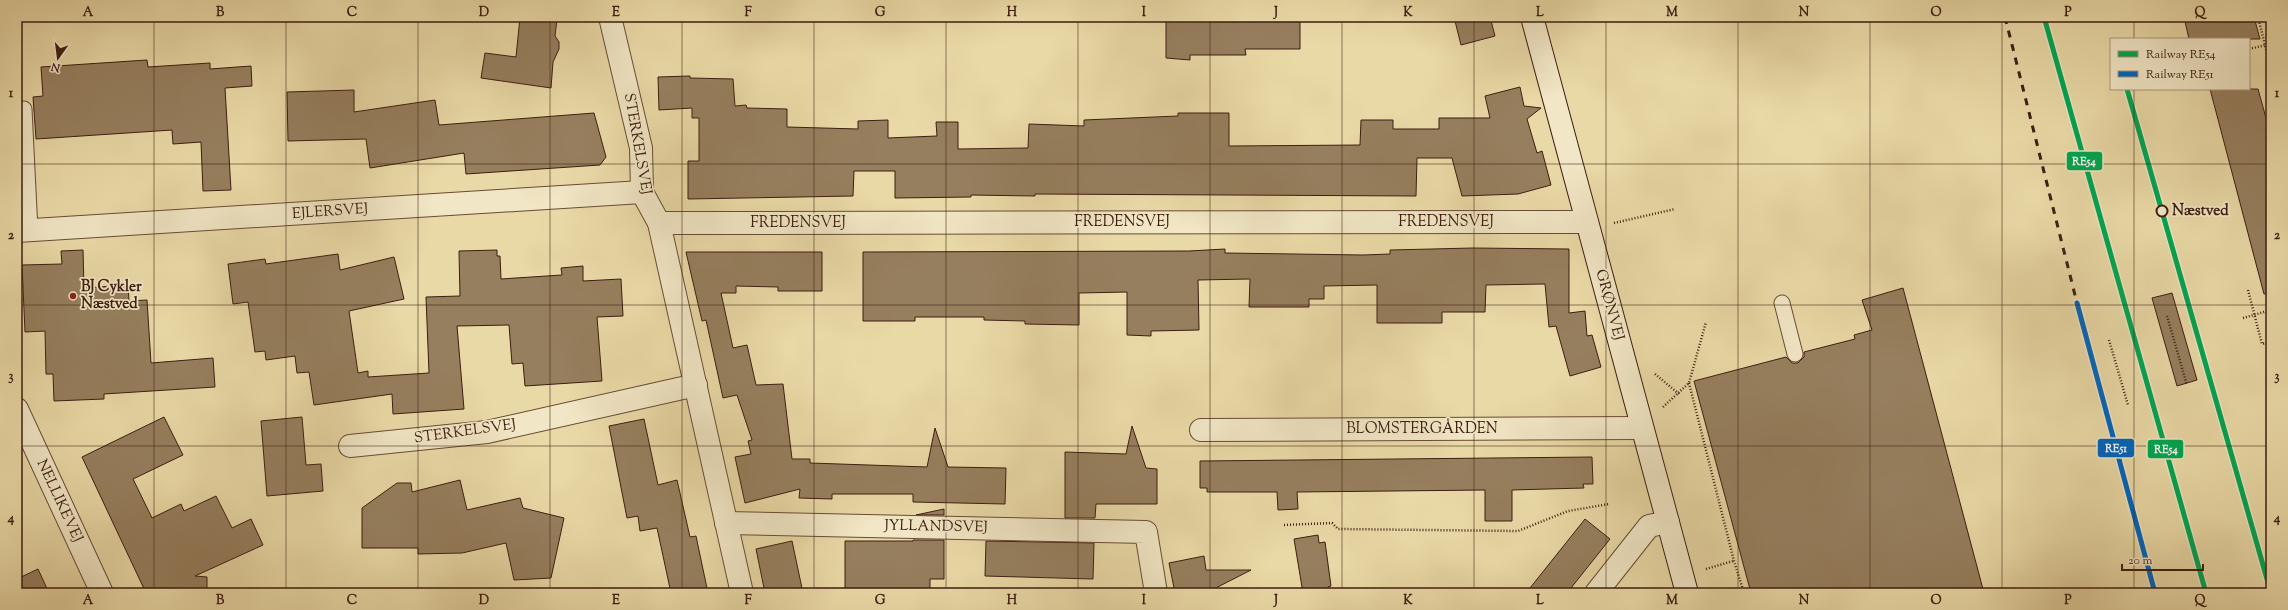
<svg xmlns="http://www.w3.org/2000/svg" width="2288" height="610" viewBox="0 0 2288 610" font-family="'Sorts Mill Goudy',serif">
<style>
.building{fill:#967f5e;stroke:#3d1d10}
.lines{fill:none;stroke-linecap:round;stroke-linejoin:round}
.lane-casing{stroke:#684c36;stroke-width:17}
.street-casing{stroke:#684c36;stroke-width:24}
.secondary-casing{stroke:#3d1d10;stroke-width:24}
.path{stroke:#3d1d10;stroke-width:2.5;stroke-dasharray:1 2;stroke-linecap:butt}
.lane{stroke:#f1e6c5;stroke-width:15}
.street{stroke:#f1e6c5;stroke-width:22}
.secondary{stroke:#f1e6c5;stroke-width:22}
.rail{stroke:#3d1d10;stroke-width:3;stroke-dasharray:7 7;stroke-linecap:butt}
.rail-1-casing{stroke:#f1e6c5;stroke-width:8}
.rail-2-casing{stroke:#f1e6c5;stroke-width:8}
.rail-1{stroke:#00a651;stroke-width:5}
.rail-2{stroke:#0065bd;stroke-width:5}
.grid{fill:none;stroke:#3d1d10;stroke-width:1;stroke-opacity:0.55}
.stop-dot{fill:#f1e6c5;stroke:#3d1d10;stroke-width:2}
.poi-dot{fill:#8f2418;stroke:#f1e6c5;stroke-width:1.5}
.labels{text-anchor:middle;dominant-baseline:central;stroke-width:3.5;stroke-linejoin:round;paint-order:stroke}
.street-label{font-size:15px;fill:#3d1d10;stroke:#f1e6c5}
.stop-label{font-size:15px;font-weight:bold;fill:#3d1d10;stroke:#f1e6c5;text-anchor:start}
.poi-label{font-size:15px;font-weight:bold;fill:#3d1d10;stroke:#f1e6c5;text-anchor:start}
.line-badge{stroke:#f1e6c5;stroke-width:1.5}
.badge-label{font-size:11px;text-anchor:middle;font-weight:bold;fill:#fff}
.neatline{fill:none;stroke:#3d1d10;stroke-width:1.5}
.grid-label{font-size:13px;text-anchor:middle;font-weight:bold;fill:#3d1d10}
</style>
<rect width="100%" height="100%" fill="#e9d9a6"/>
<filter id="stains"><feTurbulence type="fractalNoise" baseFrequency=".005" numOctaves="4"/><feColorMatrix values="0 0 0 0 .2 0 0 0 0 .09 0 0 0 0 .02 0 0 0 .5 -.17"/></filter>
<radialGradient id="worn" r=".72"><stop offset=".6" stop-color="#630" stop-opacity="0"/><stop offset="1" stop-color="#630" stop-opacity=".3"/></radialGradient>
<g class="building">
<path d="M520,17L557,19L555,36L559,42V49L553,62L551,88L481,78L485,53L516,57Z"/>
<path d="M1166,17H1300V49H1245L1246,55H1190V60L1166,58Z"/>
<path d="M1454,17H1490L1495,36L1461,45Z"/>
<path d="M2184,17H2254L2260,39H2189Z"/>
<path d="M147,60L148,67L210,63V69L251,66L252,86L225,88L231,190L203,191L201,142L173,144L172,130L36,139L33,97L43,96L41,67Z"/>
<path d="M690,76V78L733,79L735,106L746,105L747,108L787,109V127L858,129V121L888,120V138L937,136L936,122H958V149L1028,148L1029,124L1084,126V120L1178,116V113H1229V146L1360,145L1361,120H1393V129H1439V118H1490L1485,96L1520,87L1524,106L1541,108L1527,119L1537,153L1542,151L1551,185L1518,194L1462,196L1452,158H1417L1416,196L1035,194V196L971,195V197L895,198V171H854L853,196L688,199V161H699V118H692V108L659,110L658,77Z"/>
<path d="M2210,89H2258L2271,136V293L2264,294Z"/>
<path d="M354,90V112L435,100L439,125L594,113L606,157L600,165L466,174L464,153L370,168L366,139L288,141L287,92Z"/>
<path d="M1473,248L1569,249V313L1585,311L1587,336L1592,335L1601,367L1570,376L1556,326L1549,327L1545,284L1486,285L1485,312H1442V323H1377V285L1324,286V299H1309V307H1249L1250,279L1198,280L1199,330L1151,331V336L1127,335V292L1079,293V325L1025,324V321L984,320V317H915V321H863V252L1189,251L1225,249V253L1363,255L1390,254V250Z"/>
<path d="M83,250L84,288L128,285L129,301L147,300L151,363L213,358L215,387L104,394V399L54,401L53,374H46L45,331L25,332L22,265L62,264L61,251Z"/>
<path d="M497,250V256H500L501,279L562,275L561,268L583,266V281L621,279L623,316L597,317L602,381L525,386L523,363L512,364L509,325L457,326L464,409L393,414L392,394L314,405L309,372L297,373L295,356L266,360L265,351L255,352L248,302L233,304L228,264L265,259L266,264L338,254L340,270L394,257L404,299L349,311L358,373L368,371V377L429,373L426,297L460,296L459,251Z"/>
<path d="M686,252H822V291H778V287L736,286V293H721L733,348L747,345L756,385L783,384L792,459H810V463L927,467L935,428L948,467L1006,468L1005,504L913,502V494H832V499L799,498L800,489L745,503L735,457L751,454L748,441L752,440L737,395L723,398L706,320L702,321Z"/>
<path d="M1903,288L1984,593H1751L1694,381L1786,357L1792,363H1798L1804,357V352L1855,339L1854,335L1872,330L1862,300Z"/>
<path d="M2172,293L2197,380L2177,386L2152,298Z"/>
<path d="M164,417L183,455L133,479L152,518L181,504L184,511L216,496L232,528L251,519L263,545L195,576L207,577V593H146L82,457Z"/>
<path d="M302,417L306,465L321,464L323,491L267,496L261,421Z"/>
<path d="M644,419L658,485L677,480L690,537L696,536L708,593H671L657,528L640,531L638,516L627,518L609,426Z"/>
<path d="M1132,426L1146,468L1157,469V504H1096L1095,518H1065V452L1126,454Z"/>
<path d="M1592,457L1593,484H1583L1584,488L1512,490V521H1485V490L1297,492L1298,509L1278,510L1277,492H1207V488H1200V461Z"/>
<path d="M460,480L467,510L520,498L523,508L564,518L551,578L514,580L506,543L462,553L418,554V548H362V508L397,483H411L412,492Z"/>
<path d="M944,509V515H916Z"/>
<path d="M1585,519L1610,539L1567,593H1526Z"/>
<path d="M1318,535L1319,543L1325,542L1331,586L1328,587L1329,593H1303L1294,539Z"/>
<path d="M913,540H944V579H930V592L845,593V541H913Z"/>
<path d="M792,541L803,593H765L756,549Z"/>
<path d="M986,541L1094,543L1093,579L985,576Z"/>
<path d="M1204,556L1206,570H1251L1206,593H1175L1169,563Z"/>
<path d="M38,569L49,593H17V579Z"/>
</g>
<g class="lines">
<g class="lane-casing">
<g id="lane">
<path d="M24,109L30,231"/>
<path d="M1782,303L1795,354"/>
</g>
</g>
<g class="street-casing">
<g id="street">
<path d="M610,17L641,148L642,192L659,223L742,593"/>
<path d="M659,223L1586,222"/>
<path d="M17,231L642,192"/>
<path d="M17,409L102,593"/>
<path d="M1201,430L1642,428"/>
<path d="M350,446L487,432L696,385"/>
<path d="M726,523L1146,532L1156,593"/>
<path d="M1596,593L1649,526L1668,522"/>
</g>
</g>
<g class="secondary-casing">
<path id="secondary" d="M1532,17L1687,593"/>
</g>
<g class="path">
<path d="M2258,17L2271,69"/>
<path d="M2249,49L2266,45"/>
<path d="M1614,223L1675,209"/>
<path d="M2248,290L2262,344L2271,342"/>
<path d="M2167,316L2187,385"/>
<path d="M2243,318L2271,310"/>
<path d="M2109,340L2128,405"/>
<path d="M1655,374L1679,394"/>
<path d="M1689,383L1734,561L1744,593"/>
<path d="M1663,407L1689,383L1706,322"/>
<path d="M1284,525L1332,523L1338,529L1518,531L1568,511L1609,504"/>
<path d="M1706,569L1733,561"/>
</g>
<use href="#lane" class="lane"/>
<use href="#street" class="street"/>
<use href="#secondary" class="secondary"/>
<path class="rail" d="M2005,17L2077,303"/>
<g class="rail-1-casing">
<g id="rail-1">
<path d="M2044,17L2206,593"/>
<path d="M2127,89L2271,593"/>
</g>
</g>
<g class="rail-2-casing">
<path id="rail-2" d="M2077,303L2155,593"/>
</g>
<use href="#rail-1" class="rail-1"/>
<use href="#rail-2" class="rail-2"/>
</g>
<path class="grid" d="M154,17V593M286,17V593M418,17V593M550,17V593M682,17V593M814,17V593M946,17V593M1078,17V593M1210,17V593M1342,17V593M1474,17V593M1606,17V593M1738,17V593M1870,17V593M2002,17V593M2134,17V39M2134,89V593M17,164H2271M17,305H2271M17,446H2271"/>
<circle class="stop-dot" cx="2162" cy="211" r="5.5"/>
<circle class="poi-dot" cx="73" cy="296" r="4"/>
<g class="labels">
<g class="street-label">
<text transform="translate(637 144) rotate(80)">STERKELSVEJ</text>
<text transform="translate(330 212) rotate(-4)">EJLERSVEJ</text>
<text x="1122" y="222">FREDENSVEJ</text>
<text x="1446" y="222">FREDENSVEJ</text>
<text x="798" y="223">FREDENSVEJ</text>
<text transform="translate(1609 305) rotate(75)">GRØNVEJ</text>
<text x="1422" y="429">BLOMSTERGÅRDEN</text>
<text transform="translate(465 432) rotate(-8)">STERKELSVEJ</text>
<text transform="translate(59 501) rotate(65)">NELLIKEVEJ</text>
<text transform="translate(936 527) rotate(1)">JYLLANDSVEJ</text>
</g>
<g class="stop-label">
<text x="2172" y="211">Næstved</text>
</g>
<g class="poi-label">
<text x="81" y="287">BJ Cykler<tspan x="81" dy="17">Næstved</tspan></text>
</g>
</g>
<g class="line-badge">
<rect x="2066" y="151" width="37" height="20" rx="4" fill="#00a651"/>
<rect x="2097" y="438" width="38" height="20" rx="4" fill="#0065bd"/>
<rect x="2147" y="439" width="37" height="20" rx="4" fill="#00a651"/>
</g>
<g class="badge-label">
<text x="2084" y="165">RE54</text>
<text x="2116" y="452">RE51</text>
<text x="2166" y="453">RE54</text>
</g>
<rect width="2288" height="610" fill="none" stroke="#e9d9a6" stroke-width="44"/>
<rect x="2110" y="38" width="140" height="52" fill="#f1e6c5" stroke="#a9967d"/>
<rect x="2118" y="51" width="20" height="6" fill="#00a651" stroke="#a9967d"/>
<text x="2146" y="58" font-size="12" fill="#3d1d10">Railway RE54</text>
<rect x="2118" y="71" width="20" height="6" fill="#0065bd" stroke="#a9967d"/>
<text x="2146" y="78" font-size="12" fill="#3d1d10">Railway RE51</text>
<g transform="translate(58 58) rotate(194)" stroke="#f1e6c5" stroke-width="3" paint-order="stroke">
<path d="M0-3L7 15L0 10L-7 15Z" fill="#3d1d10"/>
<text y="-6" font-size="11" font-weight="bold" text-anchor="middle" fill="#3d1d10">N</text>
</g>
<path d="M2122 564v6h81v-6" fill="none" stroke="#3d1d10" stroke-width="2"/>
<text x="2128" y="564" font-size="12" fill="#3d1d10" stroke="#f1e6c5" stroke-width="3" paint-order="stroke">20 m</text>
<rect x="22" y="22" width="2244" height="566" class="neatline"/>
<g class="grid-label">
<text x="88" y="16">A</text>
<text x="220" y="16">B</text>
<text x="352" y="16">C</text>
<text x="484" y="16">D</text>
<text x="616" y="16">E</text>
<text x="748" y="16">F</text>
<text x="880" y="16">G</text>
<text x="1012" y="16">H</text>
<text x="1144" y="16">I</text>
<text x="1276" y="16">J</text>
<text x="1408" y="16">K</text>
<text x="1540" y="16">L</text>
<text x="1672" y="16">M</text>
<text x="1804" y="16">N</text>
<text x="1936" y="16">O</text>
<text x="2068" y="16">P</text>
<text x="2200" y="16">Q</text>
<text x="11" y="97">1</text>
<text x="2277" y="97">1</text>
<text x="11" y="239">2</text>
<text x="2277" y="239">2</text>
<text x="11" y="380">3</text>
<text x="2277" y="380">3</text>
<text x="11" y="522">4</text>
<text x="2277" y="522">4</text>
<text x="88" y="604">A</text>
<text x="220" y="604">B</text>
<text x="352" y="604">C</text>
<text x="484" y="604">D</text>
<text x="616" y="604">E</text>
<text x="748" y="604">F</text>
<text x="880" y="604">G</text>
<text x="1012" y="604">H</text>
<text x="1144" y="604">I</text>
<text x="1276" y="604">J</text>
<text x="1408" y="604">K</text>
<text x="1540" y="604">L</text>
<text x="1672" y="604">M</text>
<text x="1804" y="604">N</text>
<text x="1936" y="604">O</text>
<text x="2068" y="604">P</text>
<text x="2200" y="604">Q</text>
</g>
<rect width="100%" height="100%" filter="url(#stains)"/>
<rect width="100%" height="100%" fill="url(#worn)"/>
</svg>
